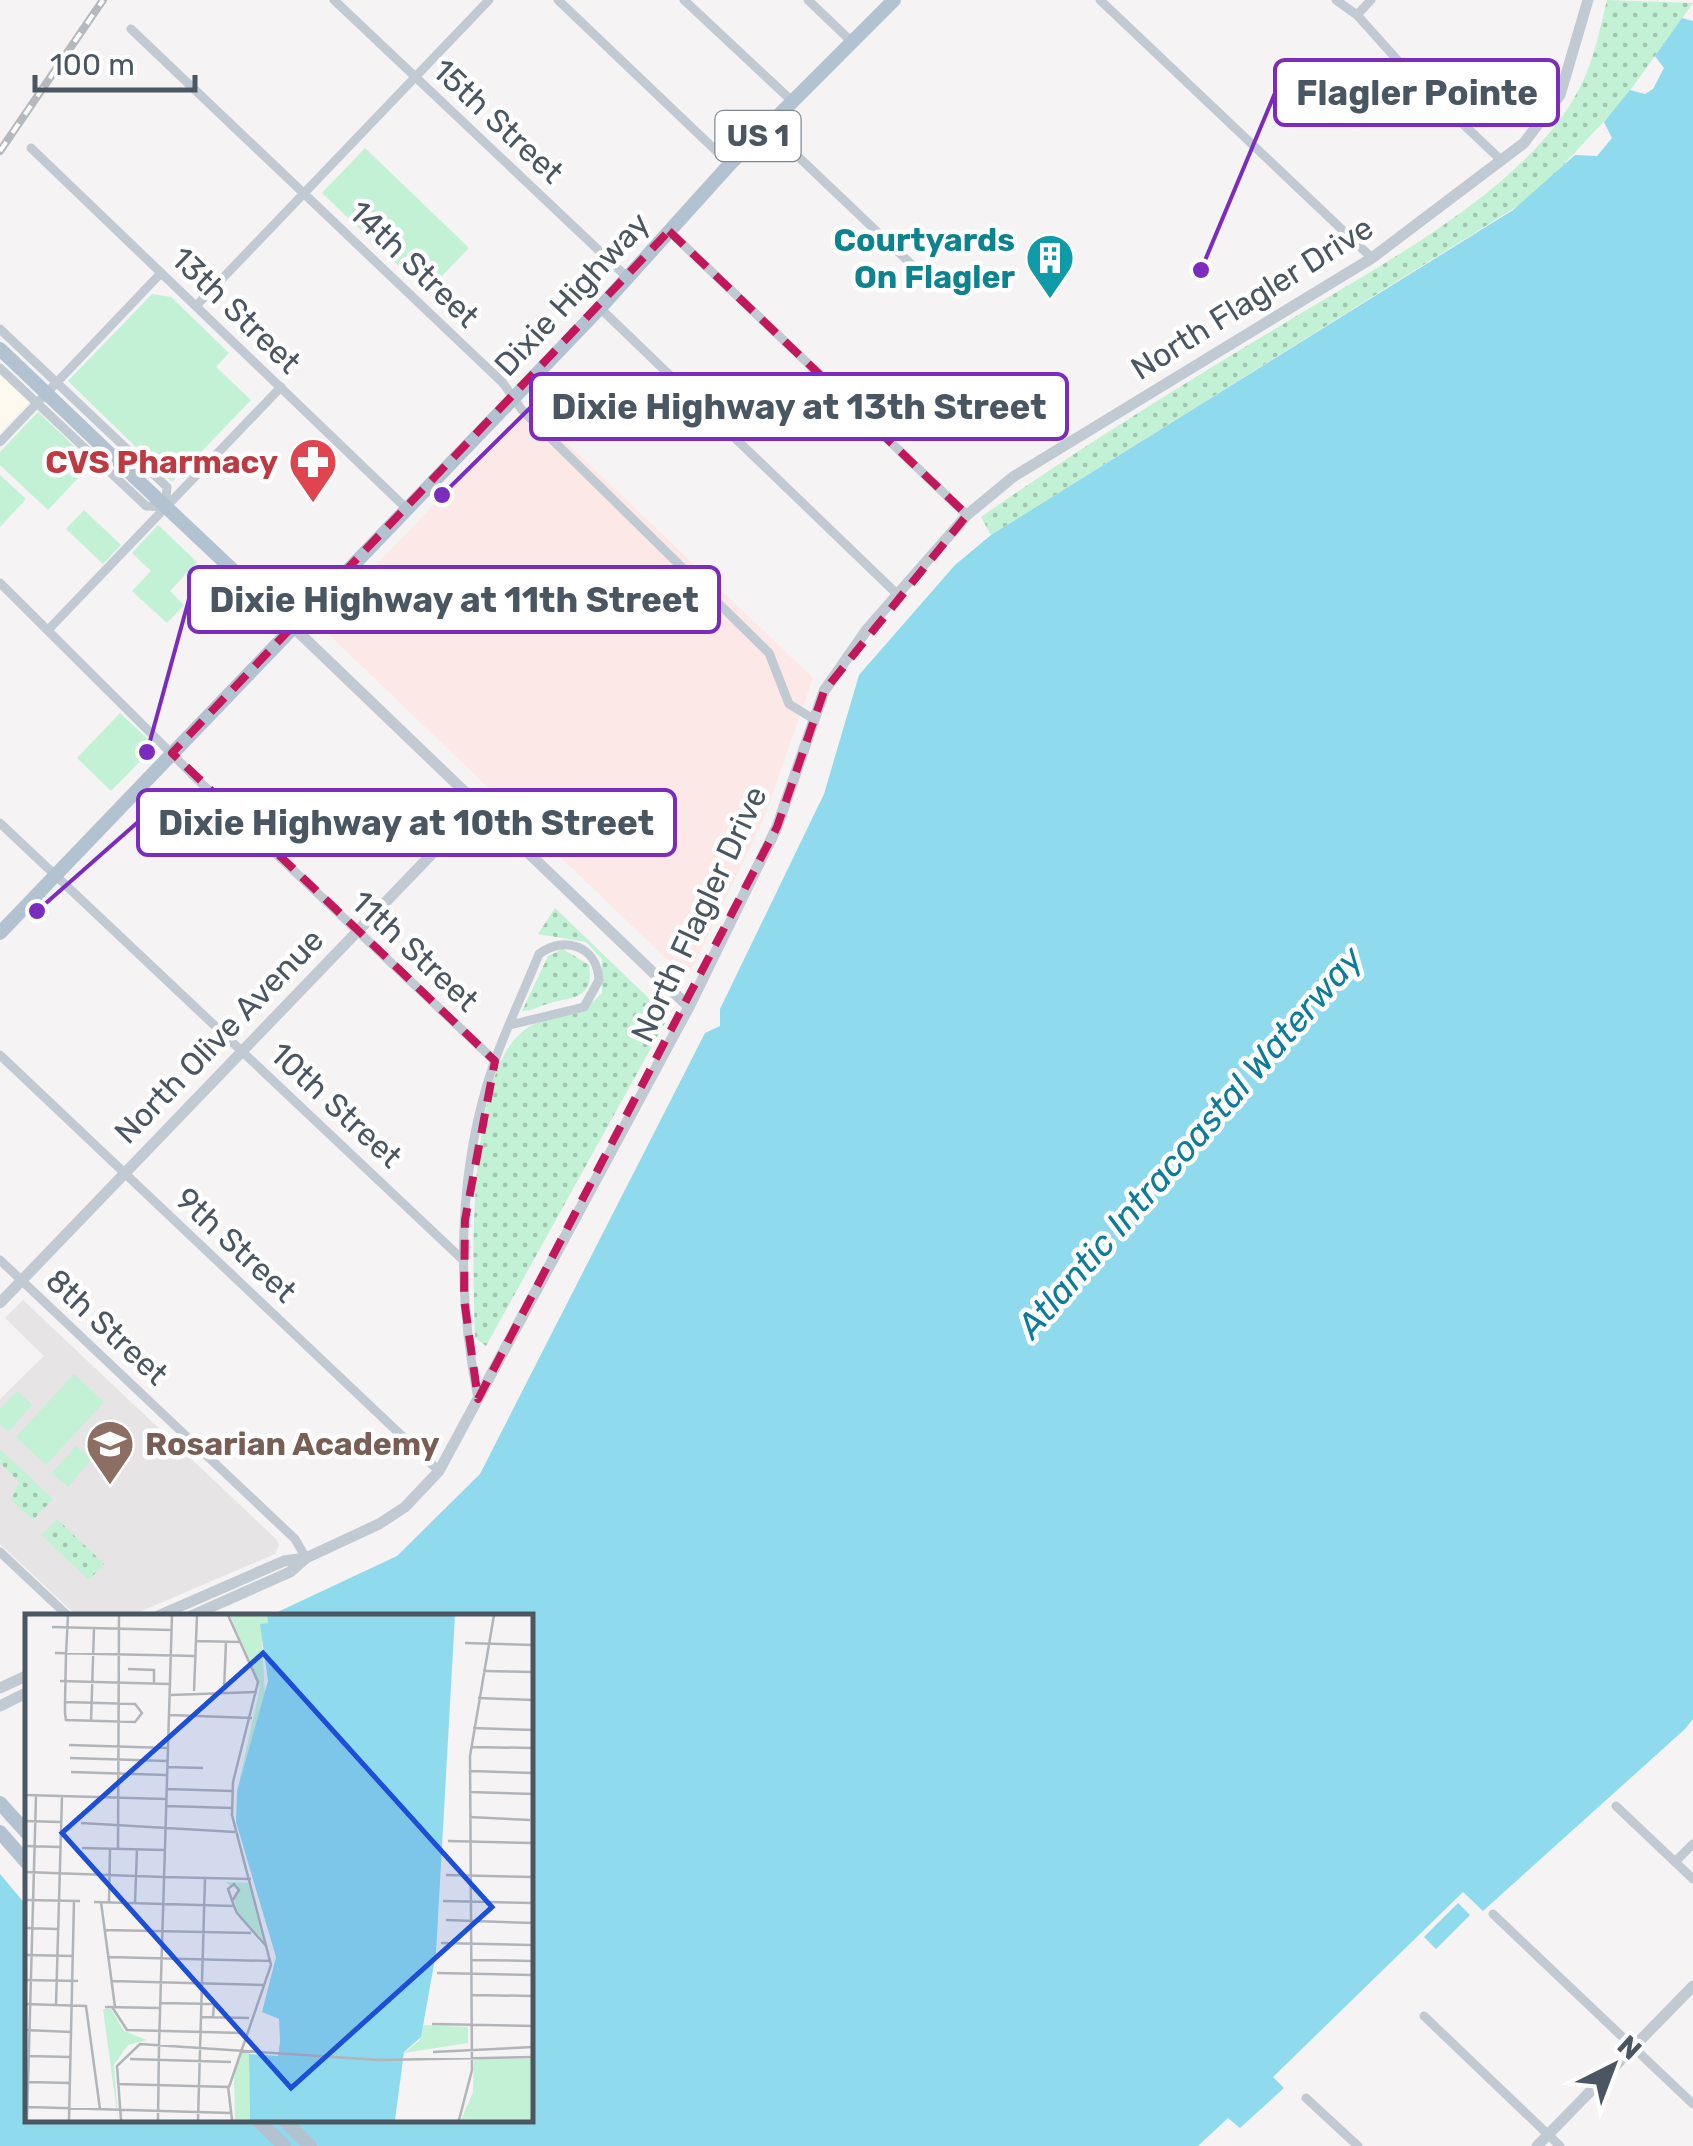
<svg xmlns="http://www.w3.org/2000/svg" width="1693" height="2146" viewBox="0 0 1693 2146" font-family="Rubik,sans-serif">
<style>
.commercial{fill:#fdf9ef}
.education{fill:#e6e4e5}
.medical{fill:#fce8e6}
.green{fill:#c3f1d5}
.park{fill:url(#park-dots)}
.water{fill:#90daee}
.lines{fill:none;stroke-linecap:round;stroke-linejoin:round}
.minor{stroke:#c1cad2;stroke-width:9}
.tertiary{stroke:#c1cad2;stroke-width:11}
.primary{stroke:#b3c2d1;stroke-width:14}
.rail-casing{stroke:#b5b8bd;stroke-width:8}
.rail{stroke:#fff;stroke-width:4;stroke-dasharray:11;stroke-linecap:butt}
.primary-bridge{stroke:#b3c2d1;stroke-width:14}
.marked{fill:none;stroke:#c2185b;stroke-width:8;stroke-dasharray:20 12;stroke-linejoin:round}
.labels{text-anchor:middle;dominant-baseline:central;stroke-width:9;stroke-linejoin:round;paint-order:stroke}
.shield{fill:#fff;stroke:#808990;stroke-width:2.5}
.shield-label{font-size:30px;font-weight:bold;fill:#4a5661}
.street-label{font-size:32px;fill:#4a5661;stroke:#fff}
.culture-label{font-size:32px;font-weight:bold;fill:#0d838f;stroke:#fff;text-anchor:end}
.health-label{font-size:32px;font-weight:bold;fill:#be3a42;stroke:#fff;text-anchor:end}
.education-label{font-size:32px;font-weight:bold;fill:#785e54;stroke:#fff;text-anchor:start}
.water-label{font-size:35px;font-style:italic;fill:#0c7c9b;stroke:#fff}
.inset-road{fill:none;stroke:#b1b4b9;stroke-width:2.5}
.view{fill:#1d4ed8;fill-opacity:0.15;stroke:#1d4ed8;stroke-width:5}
.inset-edge{fill:none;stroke:#4a5661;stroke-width:5}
.leader{fill:none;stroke:#7b2cbf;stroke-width:4}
.callout-dot{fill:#7b2cbf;stroke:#fff;stroke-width:4}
.callout{fill:#fff;stroke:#7b2cbf;stroke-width:4}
.callout-label{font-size:35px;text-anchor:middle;font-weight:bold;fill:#4a5661}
</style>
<defs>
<pattern id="park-dots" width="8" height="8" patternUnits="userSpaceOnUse" patternTransform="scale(2.5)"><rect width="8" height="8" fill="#c3f1d5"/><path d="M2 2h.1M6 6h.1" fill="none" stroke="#a0c6b0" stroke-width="1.8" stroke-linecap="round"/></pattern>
</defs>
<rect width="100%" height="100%" fill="#f5f3f3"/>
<path class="commercial" d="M0,371L31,400L0,433Z"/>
<path class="education" d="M23,1300L276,1539L279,1545L275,1554L130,1616H77L0,1544V1399L44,1356L5,1318Z"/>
<path class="medical" d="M528,406L813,678L764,818L693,966L686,970H678L319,625Z"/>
<g class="green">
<path d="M365,148L469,248L426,292L322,193Z"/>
<path d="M152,294L171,297L229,353L216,367L251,400L172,482L68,381Z"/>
<path d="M38,412L92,463L48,510L0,465V452Z"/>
<path d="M0,475L26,499L0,527Z"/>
<path d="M84,510L121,545L103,564L66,529Z"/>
<path d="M158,525L197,562L170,591L184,605L167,623L132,591L151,571L132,553Z"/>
<path d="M120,713L155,746L111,791L77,758Z"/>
<path d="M74,1374L104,1402L46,1465L16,1437Z"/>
<path d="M17,1391L32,1405L8,1432L0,1424V1409Z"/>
<path d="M76,1446L92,1459L68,1487L52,1473Z"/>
</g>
<g class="park">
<path d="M1607,0L1693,3L1621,103L1535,195L991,535L981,517C1077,450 1175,389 1275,329C1369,271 1515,197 1573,100C1592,70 1599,33 1607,0Z"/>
<path d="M555,908L661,1010L666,1021L486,1346L475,1338C473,1270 466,1078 522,1032C546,1011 574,1024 602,993V959L586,942L538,934Z"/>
<path d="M563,949L589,965C595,1001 571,996 547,1004C537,1007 532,1011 522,1011L548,956Z"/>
<path d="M0,1449L53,1499L33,1520L11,1500L19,1482L0,1463Z"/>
<path d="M57,1519L104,1564L89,1580L41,1535Z"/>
</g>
<g class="water">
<path d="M1682,18L1693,21V1719L1685,1729L1483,1911L1463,1892L1273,2077L1284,2088L1240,2128L1228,2118L1198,2146H0V1874L27,1906L28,2118H530V1616H269L397,1556L480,1474L705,1033L720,1026V1009L824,794L859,675L955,565L991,535L1513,210L1575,155L1597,156L1612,138L1604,122L1630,90L1645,94L1653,89L1664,68L1655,56Z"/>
<path d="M1458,1903L1470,1915L1436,1949L1424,1937Z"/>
</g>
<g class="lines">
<g class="minor">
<path d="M334,0L628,278"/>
<path d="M558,0L730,164"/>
<path d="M684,0L793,102"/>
<path d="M808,0L853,43"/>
<path d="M1100,0L1372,258"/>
<path d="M1336,0L1357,15L1409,73L1502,161"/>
<path d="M1357,15L1371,0"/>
<path d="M131,29L503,383L522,410L769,653L789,704L812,718"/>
<path d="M767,127L932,284"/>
<path d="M31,148L406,508"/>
<path d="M669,231L967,515"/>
<path d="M196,306L489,0"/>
<path d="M600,308L897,594"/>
<path d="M0,329L167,487L165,507L146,506L0,368"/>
<path d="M0,442L161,273"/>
<path d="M0,583L198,780L495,1061"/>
<path d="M48,630L281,387"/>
<path d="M0,823L463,1260"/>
<path d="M0,1055L439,1471"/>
<path d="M0,1260L295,1539L306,1558"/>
<path d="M478,1399C456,1288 457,1168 495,1060C508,1024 525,989 539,954C565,935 597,946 599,980L584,1007L510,1025"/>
<path d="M0,1552L68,1616"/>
<path d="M1616,1806L1693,1879"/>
<path d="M1675,1862L1693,1844"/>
<path d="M1493,1914L1693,2104"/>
<path d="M1424,2016L1560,2146"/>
<path d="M1306,2098L1358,2146"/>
</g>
<g class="tertiary">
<path d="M292,626L689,1007"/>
<path d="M0,1303L478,806"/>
<path d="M158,1616L284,1561L306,1558"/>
<path d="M191,1616L290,1572L306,1558L379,1524L405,1507L439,1471L689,1007L777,827L824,691L868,628L967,515L1013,477L1372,258L1524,143L1560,95L1588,0"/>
<path d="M0,1688L28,1675"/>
<path d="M0,1706L28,1692"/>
<path d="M1537,2146L1693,1986"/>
</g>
<g class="primary">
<path d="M0,349L20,368"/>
<path d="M110,454L292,626"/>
<path d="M0,933L600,308L730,164L894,0"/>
<path d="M0,1803L28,1834"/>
<path d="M0,1832L28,1864"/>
<path d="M256,2118L284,2146"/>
<path d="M282,2118L310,2146"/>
</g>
<g class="rail-casing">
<path id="rail" d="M0,151L103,0"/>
</g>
<use href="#rail" class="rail"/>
<path class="primary-bridge" d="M20,368L110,454"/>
</g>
<path class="marked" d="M669,231L967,515L824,691L777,827L478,1399L464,1299L465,1220L495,1061L172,753Z"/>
<defs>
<g id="building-pin" transform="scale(2.5)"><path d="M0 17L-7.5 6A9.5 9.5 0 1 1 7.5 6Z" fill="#0f9aa8" stroke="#fff"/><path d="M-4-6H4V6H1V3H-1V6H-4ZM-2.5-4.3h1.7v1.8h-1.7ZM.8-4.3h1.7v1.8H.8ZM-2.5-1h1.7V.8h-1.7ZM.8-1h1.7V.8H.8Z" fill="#fff"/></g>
<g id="pharmacy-pin" transform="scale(2.5)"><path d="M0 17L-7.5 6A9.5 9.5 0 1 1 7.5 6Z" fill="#e0444e" stroke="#fff"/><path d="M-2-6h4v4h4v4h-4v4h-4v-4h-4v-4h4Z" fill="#fff"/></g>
<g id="school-pin" transform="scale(2.5)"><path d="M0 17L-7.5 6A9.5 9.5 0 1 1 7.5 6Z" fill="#8d6e63" stroke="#fff"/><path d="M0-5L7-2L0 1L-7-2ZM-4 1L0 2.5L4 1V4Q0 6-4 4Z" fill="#fff"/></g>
</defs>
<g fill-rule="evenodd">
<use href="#building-pin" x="1050" y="258"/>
<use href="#pharmacy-pin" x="313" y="462"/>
<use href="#school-pin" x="110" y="1444"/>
</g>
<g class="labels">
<rect class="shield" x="715.5" y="111" width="85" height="50" rx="8"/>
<g class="shield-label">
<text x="758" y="136">US 1</text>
</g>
<g class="street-label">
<text transform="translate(498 121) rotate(43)">15th Street</text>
<text transform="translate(414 264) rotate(44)">14th Street</text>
<text transform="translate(572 294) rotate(-47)">Dixie Highway</text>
<text transform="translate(1252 298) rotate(-32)">North Flagler Drive</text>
<text transform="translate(236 310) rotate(44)">13th Street</text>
<text transform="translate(699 914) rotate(-65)">North Flagler Drive</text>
<text transform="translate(415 951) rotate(43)">11th Street</text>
<text transform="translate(219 1036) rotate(-46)">North Olive Avenue</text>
<text transform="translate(336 1105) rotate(43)">10th Street</text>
<text transform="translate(236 1245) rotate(43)">9th Street</text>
<text transform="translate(107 1327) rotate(43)">8th Street</text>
</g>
<g class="culture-label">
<text x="1015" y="240">Courtyards<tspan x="1015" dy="37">On Flagler</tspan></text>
</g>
<g class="health-label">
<text x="278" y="462">CVS Pharmacy</text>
</g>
<g class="education-label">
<text x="145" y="1444">Rosarian Academy</text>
</g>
<g class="water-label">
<text transform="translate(1190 1142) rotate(-49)">Atlantic Intracoastal Waterway</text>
</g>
</g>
<g transform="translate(25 1614)">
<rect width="508" height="508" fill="#f5f3f3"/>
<path d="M449,444L507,445V506H436L448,478Z" fill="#c3f1d5"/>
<path d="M205,1H242L246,7L237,28L240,79L212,177L235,73ZM200,268L223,269L238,326L214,300L209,286L214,277ZM78,395H86L99,417L122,426L103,431L89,451L93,506ZM397,411L443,413V429L379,439L395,426ZM224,438L225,506H210L209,458L215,439Z" fill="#c3f1d5"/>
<path d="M242,1H430L411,339L396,423L379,438L370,506H225L224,440L253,442L255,428L254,405L237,398L251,343L211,208L212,177L243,67L235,10L243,9Z" fill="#90daee"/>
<path class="inset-road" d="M203,1L233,68L208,168L207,201L246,351L204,473M27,13L146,16M172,27L214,28M440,29L508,31M30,39L171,42M103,55L129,56V69M458,57L508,58M35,67L144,70M199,76L201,28M169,77L172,1M146,81L232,78M453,84L508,86M40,88L110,90L117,99L110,108L41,106L40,99V88L41,40L43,1M145,101L227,104M66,107L69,15M448,114L508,116M44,131L143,134M446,133L508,134M45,144L142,147M142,153L178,154M446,157L508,159M46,158L141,161M141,175L207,177M444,178L508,180M0,181L141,185M141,192L207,194M444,203L505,206M0,207L36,208M56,209L210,218M423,227L508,229M0,232L35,233M57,234L139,236M93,235L94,1M0,258L138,263M421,261L508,263M139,263L226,265M0,286L55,287M207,287L214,276L209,270L203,275L209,292L212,299L242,333M418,287L508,289M69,288L209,292M76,288L90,393M84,288L85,235M110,289L112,235M421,306L508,309M0,314L33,315M79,316L226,319M416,329L508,331M0,341L48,342M83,343L246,347M447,346L508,347M412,359L508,361M0,366L53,367M86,367L240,371M446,381L508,382M135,389L189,390L188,403M0,390L61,392L75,495M31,391L37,182M80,393L135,394M87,393L102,416L217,419M175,403L224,404M407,410L508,412M0,416L46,418M134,431L147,1M408,438L508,433M3,442L45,443M105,445L206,448M3,468L45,469M92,470L204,473M203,472L207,506M3,493L205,499M2,506L11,182M44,506L49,287M96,506L92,452L115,430L354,446L508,443M133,506L134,431M173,506L180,264M434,506L447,456L445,142L469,1"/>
<path class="view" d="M238,39L467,293L266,474L37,219Z"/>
<rect width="508" height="508" class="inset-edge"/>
</g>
<path class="leader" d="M1201 270L1275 93M442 495L531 407M147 752L189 599M37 911L138 822"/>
<g class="callout-dot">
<circle cx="1201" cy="270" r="10"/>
<circle cx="442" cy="495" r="10"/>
<circle cx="147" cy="752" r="10"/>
<circle cx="37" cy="911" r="10"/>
</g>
<g class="callout">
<rect x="1275" y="60" width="283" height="65" rx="10"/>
<rect x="531" y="374" width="536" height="65" rx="10"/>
<rect x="189" y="567" width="530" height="65" rx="10"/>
<rect x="138" y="790" width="537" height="65" rx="10"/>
</g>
<g class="callout-label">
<text x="1417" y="105">Flagler Pointe</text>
<text x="799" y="419">Dixie Highway at 13th Street</text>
<text x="454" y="612">Dixie Highway at 11th Street</text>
<text x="406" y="835">Dixie Highway at 10th Street</text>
</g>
<g transform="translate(1613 2066) rotate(42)" stroke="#ffffff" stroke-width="8" paint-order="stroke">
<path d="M0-8L18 38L0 25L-18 38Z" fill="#4a5661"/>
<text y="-15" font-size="28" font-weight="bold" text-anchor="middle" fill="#4a5661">N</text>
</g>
<path d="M35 75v15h160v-15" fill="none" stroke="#4a5661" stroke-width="5"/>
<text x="50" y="75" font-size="30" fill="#4a5661" stroke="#ffffff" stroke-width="8" paint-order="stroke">100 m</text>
</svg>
